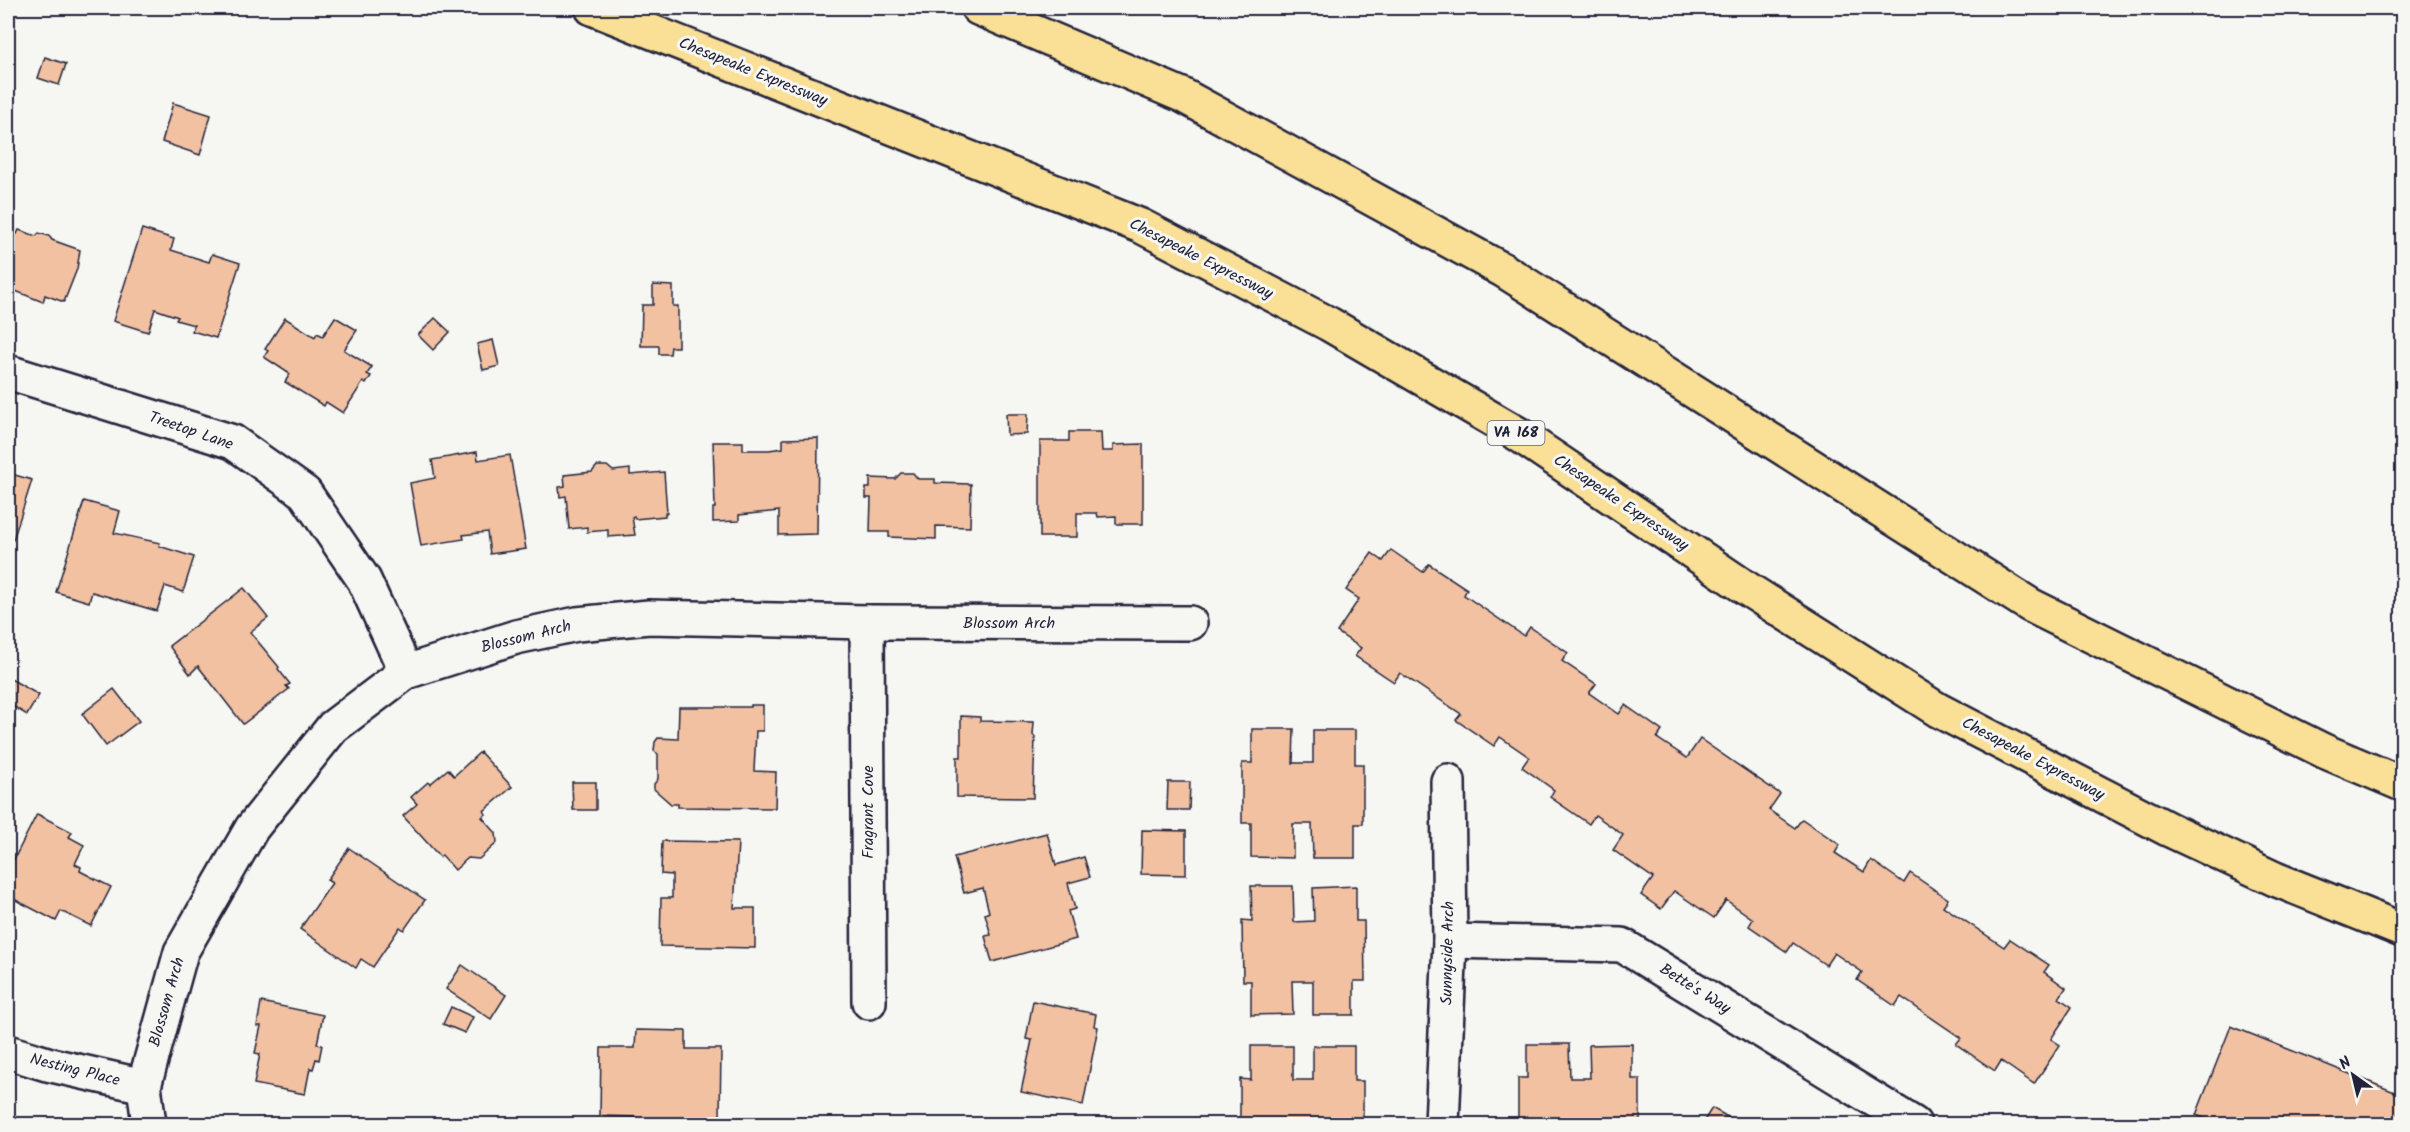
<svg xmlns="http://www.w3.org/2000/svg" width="2410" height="1132" viewBox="0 0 2410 1132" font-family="Kalam,sans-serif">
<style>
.building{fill:#f1c1a2;stroke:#22223b;stroke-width:1.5}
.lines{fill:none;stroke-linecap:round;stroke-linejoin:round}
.minor-casing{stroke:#22223b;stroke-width:38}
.highway-casing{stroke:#22223b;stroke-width:38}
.minor{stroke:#f6f6f2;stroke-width:33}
.highway{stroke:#fadf96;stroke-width:33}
.labels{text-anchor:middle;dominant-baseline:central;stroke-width:6;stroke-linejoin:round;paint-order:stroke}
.shield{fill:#f6f6f2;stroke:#626272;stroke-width:1.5}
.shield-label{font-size:15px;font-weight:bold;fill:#22223b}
.street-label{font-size:16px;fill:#22223b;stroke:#f6f6f2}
</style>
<rect width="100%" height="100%" fill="#f6f6f2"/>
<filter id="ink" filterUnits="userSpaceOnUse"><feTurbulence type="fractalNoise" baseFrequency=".0167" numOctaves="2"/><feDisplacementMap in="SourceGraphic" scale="12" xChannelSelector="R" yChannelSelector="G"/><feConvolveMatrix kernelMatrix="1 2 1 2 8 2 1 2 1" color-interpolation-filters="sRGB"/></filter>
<g filter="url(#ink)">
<g class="building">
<path d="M45,57L66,64L59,85L38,78Z"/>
<path d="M173,103L211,115L200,155L162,142Z"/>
<path d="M142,229L174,239L171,250L209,262L212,254L240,263L216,338L192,331L194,325L176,320L178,317L155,309L148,332L113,321Z"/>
<path d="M19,230L36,236L39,233L49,236L52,240L80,250L77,269L64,302L45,295L43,302L8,288V231L17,234Z"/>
<path d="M653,285L673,286V306H678V347H671L670,354H659V346H641L642,305H653Z"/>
<path d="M335,317L357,330L344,350L372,367L367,374L371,376L366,384L363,382L343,413L326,402L324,406L285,382L290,374L264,357L268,351L265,349L285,318L315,337L317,333L323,336Z"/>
<path d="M435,318L450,332L433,350L418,335Z"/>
<path d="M493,340L499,366L483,370L477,344Z"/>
<path d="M1006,414H1028L1027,434L1007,435Z"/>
<path d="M1069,432H1101L1102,451H1113V445L1143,444V524H1116V516L1098,517L1097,513H1077V537H1040V441H1069Z"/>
<path d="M818,438L817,534L779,535V511L739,515V521L713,522V508H715L713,442H743V450H769L783,448V439Z"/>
<path d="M477,452L478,460L510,455L526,549L490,554L487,532L463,535L464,539L421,546L410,483L435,478L432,460Z"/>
<path d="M597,466H607L613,471L630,469V475L664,472L667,513H665V516L635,519L634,516L632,517L635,535L608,537V530L587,532V527L569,529L566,496L560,497L559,487L565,486L564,475L592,472Z"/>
<path d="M8,473L32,480L13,540L8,538Z"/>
<path d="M901,473H913L918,479H935V483L971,484L970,527L936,526V539L889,537V532H870L871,498H866V488H870V478L895,479Z"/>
<path d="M84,501L120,511L114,533L160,543L159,546L194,557L183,592L165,586L157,611L92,592L89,602L56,592Z"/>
<path d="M1391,550L1423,572L1429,564L1467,589L1464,595L1524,636L1530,627L1568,653L1562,661L1596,684L1589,693L1619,714L1625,705L1662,731L1657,738L1687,758L1700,739L1780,794L1769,810L1795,828L1802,819L1840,845L1835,853L1864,872L1871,860L1904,883L1910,873L1948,899L1943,906L2004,947L2010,939L2049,965L2044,972L2066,988L2059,998L2072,1007L2051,1039L2060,1045L2034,1084L2001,1061L1995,1071L1956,1044L1961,1038L1901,997L1895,1006L1857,980L1862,972L1834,953L1826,965L1793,943L1787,952L1749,926L1753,919L1726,900L1714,918L1674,891L1661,909L1641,895L1653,878L1613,850L1623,835L1595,815L1589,824L1550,797L1554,790L1522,767L1529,757L1500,737L1494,746L1456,720L1461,714L1400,673L1394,682L1355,656L1361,648L1337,632L1359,599L1346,590L1372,553L1383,561Z"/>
<path d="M244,588L268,618L250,632L279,667L278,669L290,684L286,686L289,689L243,724L198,666L190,674L169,646Z"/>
<path d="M9,678L39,695L27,715L8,703Z"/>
<path d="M114,689L139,721L106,746L82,714Z"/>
<path d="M751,705H763V731H756L754,771L776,772L775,808L678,807V804H671L654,789V784L658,779V754L654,751L655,742L658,738L678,739L679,707H751Z"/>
<path d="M961,716L980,717V721L1034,722L1033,735L1035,737L1033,798L957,797V757H961Z"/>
<path d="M1252,729H1294L1293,763H1313V730H1355V764H1363V824H1355V858H1313L1312,824H1293V858L1251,857V823H1242V763H1252Z"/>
<path d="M480,752L512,787L484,811L486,814L482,817L496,833L497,843L479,859L468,858L455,870L442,855L440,857L403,816L417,804L411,797L428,782L430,784L448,769L454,776Z"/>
<path d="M572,782H596V810H573Z"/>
<path d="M1168,782H1190L1189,810H1167Z"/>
<path d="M37,814L72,832L69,837L84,845L75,864L81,867L80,871L111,887L91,926L61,911L56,921L8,896V871Z"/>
<path d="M1142,830L1186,831V875L1141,874Z"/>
<path d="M1047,833L1056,865L1084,857L1090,877L1068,883L1075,909L1068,911L1076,939L992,962L985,936L991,935L985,914L989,912L983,888L964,893L954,857Z"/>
<path d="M662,841L738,842L734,908H755V948L660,946L661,898H672V875L661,874Z"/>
<path d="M349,848L425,900L404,930L400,927L373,967L361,959L356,968L300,929L332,883L327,880Z"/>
<path d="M1251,886H1293L1294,922L1314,921L1313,888L1356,886V921H1364L1365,981H1354V1015H1313V981H1292L1293,1014L1251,1015V981H1243L1242,920L1252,921Z"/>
<path d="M462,965L506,995L491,1019L446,989Z"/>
<path d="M1033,1001L1096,1014L1094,1026L1098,1027L1083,1105L1021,1092L1032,1040L1026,1039Z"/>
<path d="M261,1002L323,1015L317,1044L322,1045L319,1060L316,1059L313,1069L310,1068L305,1094L254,1084L260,1054L255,1053L261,1026H257Z"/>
<path d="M451,1007L473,1017L465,1033L443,1024Z"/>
<path d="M2231,1026L2402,1095V1124H2220L2196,1115Z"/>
<path d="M636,1030L686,1031V1049H721L720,1117H686V1124H635L636,1117L600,1116L601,1048H635Z"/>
<path d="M1527,1044H1569L1570,1078H1590L1589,1045L1632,1044V1079H1640V1124H1518V1078H1527Z"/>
<path d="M1251,1046H1293V1080H1313V1046H1354V1081H1363V1124H1240V1079L1251,1080Z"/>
<path d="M1712,1108L1740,1124H1702Z"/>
</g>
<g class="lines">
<g class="minor-casing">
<g id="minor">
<path d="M8,372L233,442L305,493L364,580L406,672"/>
<path d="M867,622L869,1002"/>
<path d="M1450,941L1622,945L1914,1124"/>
<path d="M8,1052L47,1064L144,1086"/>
<path d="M149,1124L144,1086L181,952L252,828L333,727L406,672L516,637L577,624L649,617L867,622L1190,623"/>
<path d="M1442,1124L1450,941L1448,781"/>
</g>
</g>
<g class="highway-casing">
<g id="highway">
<path d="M592,8L1141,226L1329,324L1518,434L1752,592L1938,710L2168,829L2275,879L2402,930"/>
<path d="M978,8L1182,95L1503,270L2030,605L2324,751L2402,784"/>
</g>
</g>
<use href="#minor" class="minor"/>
<use href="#highway" class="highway"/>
</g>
</g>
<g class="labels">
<rect class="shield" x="1487.5" y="421" width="57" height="24" rx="4.5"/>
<g class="shield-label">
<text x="1516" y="433">VA 168</text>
</g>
<g class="street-label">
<text transform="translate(753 72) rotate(22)">Chesapeake Expressway</text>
<text transform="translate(1201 259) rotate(27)">Chesapeake Expressway</text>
<text transform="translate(191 431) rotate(19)">Treetop Lane</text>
<text transform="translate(1621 503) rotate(34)">Chesapeake Expressway</text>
<text x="1009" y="623">Blossom Arch</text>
<text transform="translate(526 637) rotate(-14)">Blossom Arch</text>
<text transform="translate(2033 759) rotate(28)">Chesapeake Expressway</text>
<text transform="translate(868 812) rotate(-90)">Fragrant Cove</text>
<text transform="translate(1448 953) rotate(-89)">Sunnyside Arch</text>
<text transform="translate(1695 989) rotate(32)">Bette's Way</text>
<text transform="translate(167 1002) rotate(-74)">Blossom Arch</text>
<text transform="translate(75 1070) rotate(14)">Nesting Place</text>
</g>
</g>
<rect width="2410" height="1132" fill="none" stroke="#f6f6f2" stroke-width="30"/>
<rect x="15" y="15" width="2380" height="1102" fill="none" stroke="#22223b" stroke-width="2" filter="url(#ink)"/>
<g transform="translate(2353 1075) rotate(326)" stroke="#f6f6f2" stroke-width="4.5" paint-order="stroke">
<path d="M0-4.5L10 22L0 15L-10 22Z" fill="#22223b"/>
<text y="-9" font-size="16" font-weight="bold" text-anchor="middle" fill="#22223b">N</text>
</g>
</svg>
